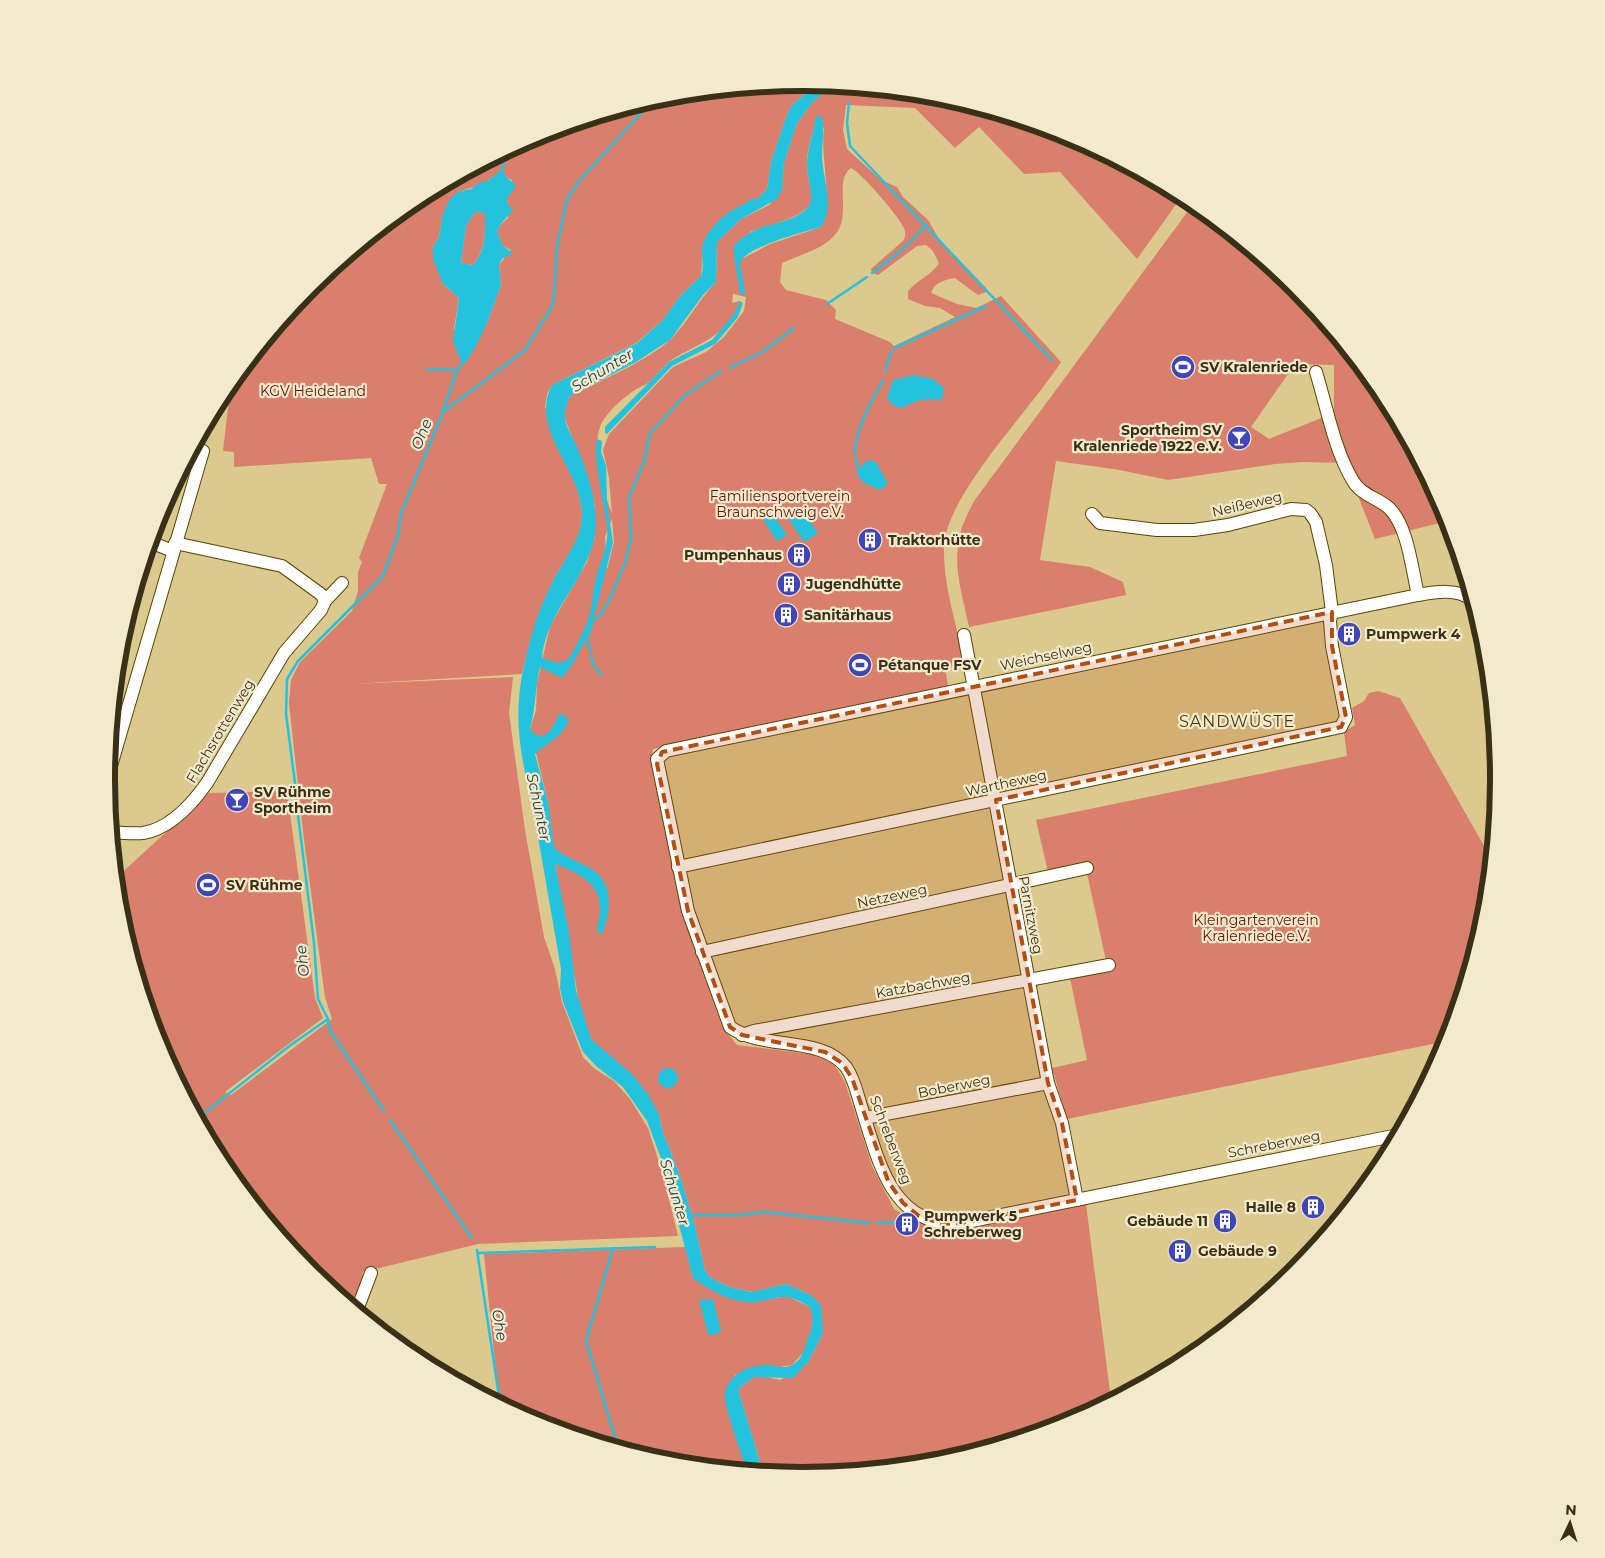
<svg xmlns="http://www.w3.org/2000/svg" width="1605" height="1558" viewBox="0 0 1605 1558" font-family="Montserrat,sans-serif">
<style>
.green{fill:#d97f6b;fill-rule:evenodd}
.water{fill:#23c3df;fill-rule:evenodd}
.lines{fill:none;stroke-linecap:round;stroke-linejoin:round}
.stream{stroke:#23c3df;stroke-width:2.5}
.minor-casing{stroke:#564602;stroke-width:14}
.minor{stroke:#fff;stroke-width:12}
.marked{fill:#b34d10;fill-opacity:0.2;stroke:#b34d10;stroke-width:4;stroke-dasharray:10 6;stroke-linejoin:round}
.labels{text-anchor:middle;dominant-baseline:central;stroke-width:4.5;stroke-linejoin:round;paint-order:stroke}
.poi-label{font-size:14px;font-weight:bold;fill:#383118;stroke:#f3eacd;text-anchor:start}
.park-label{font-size:14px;fill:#631504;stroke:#f3eacd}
.street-label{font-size:14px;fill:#383118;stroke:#f3eacd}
.water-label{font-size:15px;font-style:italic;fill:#224047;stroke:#f3eacd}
.quarter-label{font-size:16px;letter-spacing:1px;fill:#45390a;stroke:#f3eacd}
.rim{fill:none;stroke:#383118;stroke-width:6}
</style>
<rect width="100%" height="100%" fill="#dbc98d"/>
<g class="green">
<path d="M803,83H812L811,89L792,105L786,117L771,162L767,189L757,199H751L745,206L734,209L703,244L701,276L681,295L662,321L636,343L552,385L547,394L545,407C556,436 581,485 582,514C583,540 562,562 552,583C538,612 529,643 522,674L351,684L513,677L509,713L525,830L544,937L555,969L562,1002L583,1057L595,1069L614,1081L630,1099L648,1128L664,1178L678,1236L478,1244L363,1272L354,1308L310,1271L223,1166L159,1045L119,915L116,878L209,793L287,791L315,998L323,1018L225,1092L231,1095L332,1019L325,997L304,840L289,703L291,680L300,662L352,611L358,591V572L362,562L359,558L387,484H379L371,458L234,467V452L223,451L231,383L310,286L416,200L536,135L667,96ZM502,169L507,178L512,180L507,197L508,218L500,225L497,232L503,246L511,250L499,265L501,285L487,323L467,361L454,329L459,298L443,284L433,247L439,237L443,213L459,191C474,188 491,181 502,169Z"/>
<path d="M826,85L939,96L1069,136L1182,196L1137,259L1060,172L1024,174L979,127L955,148L915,108L846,105L843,130L847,149L881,180L897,187L903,197L928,220L939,239L986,288V292L978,295L955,278C944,280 935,282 931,293L957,304L976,308L1001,296L1061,362C1032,408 946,494 944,547C943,586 957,626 965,664L945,668L948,686L653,749L651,760L681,909L722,1026L737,1045L819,1055L835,1066L845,1082L872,1166L894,1209L904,1215L941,1229L971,1226L1086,1204L1111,1400L1069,1423L938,1462L802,1475L763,1472L738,1389L754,1377L763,1376L780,1380L801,1369L808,1362L823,1333L811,1295L786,1284L753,1292L729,1287L711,1278L705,1271L695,1226L679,1173L662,1130L659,1114L605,1053L591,1039L581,1014L555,863L548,802L530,729L536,710L537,683L550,626L587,562L595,536V505L586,472L565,419V407L570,396C598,382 649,360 671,339C688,322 699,299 716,282L717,242L741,219L769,205L782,189L784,163L797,123L811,104L821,95ZM816,117L824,128C820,163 834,195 821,227L770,244L742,259L750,232C764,226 807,218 811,201C813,191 807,177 807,166C806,148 814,134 816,117ZM851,168C861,172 900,218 904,228C906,233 905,236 904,240L871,269L872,273L878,275L917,246L926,245L933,251L939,263C932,275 917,280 908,291V299L925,306L940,308L955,317L894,346L890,342L835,319L836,310L826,300L786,290L780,282L782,263C799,255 821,250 834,236C853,217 833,180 851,168ZM733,294L746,297L744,311L724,337L706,352L673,367L609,434L603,450L609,478L612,514C603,491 589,440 604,419C612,408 624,397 635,390C639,387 644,386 648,383C658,375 665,363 676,357C703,342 729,334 740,301L732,303ZM612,519L614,542L607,570L605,537Z"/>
<path d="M1194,203L1295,287L1382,392L1448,521L1375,539L1345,463L1302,462L1275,464L1168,480L1120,470L1056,461L1040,560L1090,567L1123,582L1126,595L969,627C964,601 954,572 958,546C959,530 967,515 974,501ZM1295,364L1334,365V413L1269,439L1251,427Z"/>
<path d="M475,212L485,213C485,232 486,250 473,265L461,263L466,226Z"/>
<path d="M1378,691L1400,698L1483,844L1491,861L1486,915L1447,1041L1067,1119L1052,1068L1087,1060L1070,978L1108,970L1085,864L1048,872L1036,820L1347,756L1344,732L1355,725L1352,708L1364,701L1369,693Z"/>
<path d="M685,1247L693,1278L753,1302L787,1296L810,1307L813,1318L811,1333L805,1351L792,1365L779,1367L769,1365L735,1375L730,1417L747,1470L666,1462L536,1422L499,1403L484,1254Z"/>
</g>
<g class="water">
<path d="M812,83L826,85L821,95L811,104L797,123L784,163L782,190L777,199L741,219L717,242L716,282L703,295L670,340L636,362L570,396C567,403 564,410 565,418C566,428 574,439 578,449C587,472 596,498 596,523C595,574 546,608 542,658L558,663L568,660C577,644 588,626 591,608C593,598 593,588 596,578C601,559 609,545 607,526C605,506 592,456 597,439L602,441L601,452L606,466L607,501L613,543L596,609L584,643L572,665L562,678L540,667C535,688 536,708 530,729L536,735L544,736L551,730L560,713L569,719C563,737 548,742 535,754L548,802L554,847C564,857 573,859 584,865C614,878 612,906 603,932L598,934C596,925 600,919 600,910C601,883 577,872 555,864L569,932L576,990L591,1039L633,1075L647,1093L659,1114L662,1130L679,1173L695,1226L705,1271L711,1278L729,1287L752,1292L786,1284L811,1295L821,1305L823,1333L808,1362L793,1378L754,1377L738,1389L763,1472L747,1470C742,1456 723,1404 725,1393C729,1373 752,1364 770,1365C777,1366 785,1369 792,1365C803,1359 804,1349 807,1340C813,1328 814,1319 810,1307C783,1290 781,1299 754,1302C734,1304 707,1289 693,1278L662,1161L647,1121L623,1087L597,1067L583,1052L563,1002L560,988L561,969C553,923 545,877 537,831C527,773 510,732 523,671C529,641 538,609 553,581C563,561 581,541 582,516C583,471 528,429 552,385L637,343L662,321L681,295L701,276C705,266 700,254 703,244C707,231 722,216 734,209C741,205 745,205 751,199H757L767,189L771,162L786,117L792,105L811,89Z"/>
<path d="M816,116L822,117C825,131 822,143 822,157C823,179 835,207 821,227C807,231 741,248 740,264C740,269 745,285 745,295L740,294C739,277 733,263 734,245C757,224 766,228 792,218C800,215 810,208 811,200C812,188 807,176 807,165C807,147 814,133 816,116Z"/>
<path d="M502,169L507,178L515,184L514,190L507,197V203L513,210L500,225L497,232L503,246L513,253L502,259L499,265L501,285L487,323L477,344L467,361L462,364L453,341L459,298L443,284L433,259V247L439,237L443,213L450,199L459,191L471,189L479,183L489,180ZM475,212L485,213C485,232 486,251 473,265L461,263L466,226Z"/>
<path d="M740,301L743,303L738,317L715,344L672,366L607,434L605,433V427L669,362L712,340L734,314Z"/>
<path d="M914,375L933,379L944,388L942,399C935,400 928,399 921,400C907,402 900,417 887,398L893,380Z"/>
<path d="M868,460L876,462L888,484L880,490C870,485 855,482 858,469Z"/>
<path d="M799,506L818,533L804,542L786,515Z"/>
<path d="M766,511L771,512L787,535L777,541L762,518V515Z"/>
<circle cx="668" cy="1078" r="10"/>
<path d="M713,1299L721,1331L715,1335L708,1334L699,1300Z"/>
</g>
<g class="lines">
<g class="stream">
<path d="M849,103L847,123L850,146L1052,360"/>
<path d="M524,142L545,133"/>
<path d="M502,169L508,151"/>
<path d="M872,273L903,249L926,225"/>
<path d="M827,304L867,277"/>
<path d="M894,348L986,306"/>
<path d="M729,368L762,352L794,328"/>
<path d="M427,369L457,370"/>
<path d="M885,371L891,352"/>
<path d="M443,411L457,370L462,364"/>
<path d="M855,454C856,425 871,404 883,380"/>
<path d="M856,458L858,469"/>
<path d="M591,651L587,641L588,635L594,619L601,614L608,603L625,563L631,537L629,497L644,462L650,433L685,395L721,371"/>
<path d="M591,655L593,665L602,675"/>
<path d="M295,783L286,714L287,679L298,661L383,576L398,535L401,513L443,412L525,350L551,308L554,299L557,247L567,199L579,181L653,100"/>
<path d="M295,791L314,943L318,999L328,1019L330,1031L384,1111"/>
<path d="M198,1118L288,1047L328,1019"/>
<path d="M390,1120L472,1238"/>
<path d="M690,1215H741L764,1212L870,1223"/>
<path d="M877,1223L898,1222"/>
<path d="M613,1248L586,1341L618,1447"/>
<path d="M477,1250L500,1403"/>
<path d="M478,1253L655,1247"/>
</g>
<g class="minor-casing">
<g id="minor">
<path d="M1316,372C1327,408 1334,449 1353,481C1361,495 1378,498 1389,508C1408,526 1412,570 1418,595"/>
<path d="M150,542L173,551"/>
<path d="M325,601L342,583"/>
<path d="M964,635L1048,1083L1062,1123L1077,1200"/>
<path d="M106,783L203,451"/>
<path d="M111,832C122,833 133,834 143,833C170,829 192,804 207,783L284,653L321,610L325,601L322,595L282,566L175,543"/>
<path d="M678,867L1341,727L1346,717L1332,646L1330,621L1332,612L1326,565L1316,522L1310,513L1306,510L1291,509L1228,525L1194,530H1157L1100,523L1092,514"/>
<path d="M702,952L1087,868"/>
<path d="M742,1035L754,1031L1109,965"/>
<path d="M865,1118L1048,1083"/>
<path d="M1398,1135L962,1223C891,1229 878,1159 861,1106C857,1093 854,1078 846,1067C820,1035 764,1051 730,1027L688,911L657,759L666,751L1418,595C1435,592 1458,588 1472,600"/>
<path d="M357,1310L371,1273"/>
</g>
</g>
<use href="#minor" class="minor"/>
</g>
<path class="marked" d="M1332,612V646L1346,717L1341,727L996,800L1048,1083L1062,1123L1077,1200L962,1223L942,1224L919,1216L903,1203L888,1181L852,1078L842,1063L825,1052L742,1035L730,1027L688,911L657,764L662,752Z"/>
<defs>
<g id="stadium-disc" transform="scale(1.25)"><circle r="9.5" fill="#3e46ba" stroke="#f3eacd"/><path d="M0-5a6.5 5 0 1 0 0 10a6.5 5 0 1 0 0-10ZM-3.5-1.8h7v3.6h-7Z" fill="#fff"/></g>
<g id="bar-disc" transform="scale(1.25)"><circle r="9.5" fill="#3e46ba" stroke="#f3eacd"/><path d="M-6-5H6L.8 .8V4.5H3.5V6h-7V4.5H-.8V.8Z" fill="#fff"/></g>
<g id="building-disc" transform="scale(1.25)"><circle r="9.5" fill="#3e46ba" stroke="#f3eacd"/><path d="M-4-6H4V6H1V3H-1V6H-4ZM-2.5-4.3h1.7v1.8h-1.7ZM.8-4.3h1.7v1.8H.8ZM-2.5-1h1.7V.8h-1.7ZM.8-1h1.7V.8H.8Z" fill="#fff"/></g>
</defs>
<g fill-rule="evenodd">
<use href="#stadium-disc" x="1183" y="367"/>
<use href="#bar-disc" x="1239" y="438"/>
<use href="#building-disc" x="870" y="540"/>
<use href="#building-disc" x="799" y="555"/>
<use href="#building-disc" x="789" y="584"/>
<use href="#building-disc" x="786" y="615"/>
<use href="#building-disc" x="1349" y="634"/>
<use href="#stadium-disc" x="860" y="665"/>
<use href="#bar-disc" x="237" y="800"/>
<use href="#stadium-disc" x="208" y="885"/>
<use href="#building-disc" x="1313" y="1207"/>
<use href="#building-disc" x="1225" y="1221"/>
<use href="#building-disc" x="907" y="1224"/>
<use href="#building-disc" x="1180" y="1251"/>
</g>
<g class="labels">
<g class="poi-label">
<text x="1200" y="367">SV Kralenriede</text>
<text x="1222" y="430" text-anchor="end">Sportheim SV<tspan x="1222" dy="16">Kralenriede 1922 e.V.</tspan></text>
<text x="888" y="540">Traktorhütte</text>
<text x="782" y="555" text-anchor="end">Pumpenhaus</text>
<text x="806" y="584">Jugendhütte</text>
<text x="804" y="615">Sanitärhaus</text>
<text x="1366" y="634">Pumpwerk 4</text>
<text x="878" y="665">Pétanque FSV</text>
<text x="254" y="792">SV Rühme<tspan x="254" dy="16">Sportheim</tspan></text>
<text x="226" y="885">SV Rühme</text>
<text x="1296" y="1207" text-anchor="end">Halle 8</text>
<text x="924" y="1216">Pumpwerk 5<tspan x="924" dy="16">Schreberweg</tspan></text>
<text x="1208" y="1221" text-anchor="end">Gebäude 11</text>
<text x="1198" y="1251">Gebäude 9</text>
</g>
<g class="park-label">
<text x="313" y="391">KGV Heideland</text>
<text x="780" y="496">Familiensportverein<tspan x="780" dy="16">Braunschweig e.V.</tspan></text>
<text x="1256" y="920">Kleingartenverein<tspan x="1256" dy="16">Kralenriede e.V.</tspan></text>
</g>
<g class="street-label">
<text transform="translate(1247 504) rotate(-13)">Neißeweg</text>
<text transform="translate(1046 656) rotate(-12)">Weichselweg</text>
<text transform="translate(220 731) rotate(-59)">Flachsrottenweg</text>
<text transform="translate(1006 783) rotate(-12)">Wartheweg</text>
<text transform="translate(892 896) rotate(-12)">Netzeweg</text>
<text transform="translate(1031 915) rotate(79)">Parnitzweg</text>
<text transform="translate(923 985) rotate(-10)">Katzbachweg</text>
<text transform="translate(954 1086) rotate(-11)">Boberweg</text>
<text transform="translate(891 1140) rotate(69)">Schreberweg</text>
<text transform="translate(1274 1144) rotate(-11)">Schreberweg</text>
</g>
<g class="water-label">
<text transform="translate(602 370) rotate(-31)">Schunter</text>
<text transform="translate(421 434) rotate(-68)">Ohe</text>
<text transform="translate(539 807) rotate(78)">Schunter</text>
<text transform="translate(302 961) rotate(-96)">Ohe</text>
<text transform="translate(675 1192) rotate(73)">Schunter</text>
<text transform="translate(500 1325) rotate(81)">Ohe</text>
</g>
<g class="quarter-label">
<text x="1237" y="721">SANDWÜSTE</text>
</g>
</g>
<path d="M0 0H1605V1558H0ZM802 91H803A687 687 0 0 1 1490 778V780A687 687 0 0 1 803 1467H802A687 687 0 0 1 115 780V778A687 687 0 0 1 802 91Z" fill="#f3eacd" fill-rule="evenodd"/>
<path class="rim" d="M802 91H803A687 687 0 0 1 1490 778V780A687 687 0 0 1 803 1467H802A687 687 0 0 1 115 780V778A687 687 0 0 1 802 91Z"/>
<g transform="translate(1570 1523) rotate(4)" stroke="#f3eacd" stroke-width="4" paint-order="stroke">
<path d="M0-4L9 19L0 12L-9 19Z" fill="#383118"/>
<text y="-8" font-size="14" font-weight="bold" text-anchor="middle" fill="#383118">N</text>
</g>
</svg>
